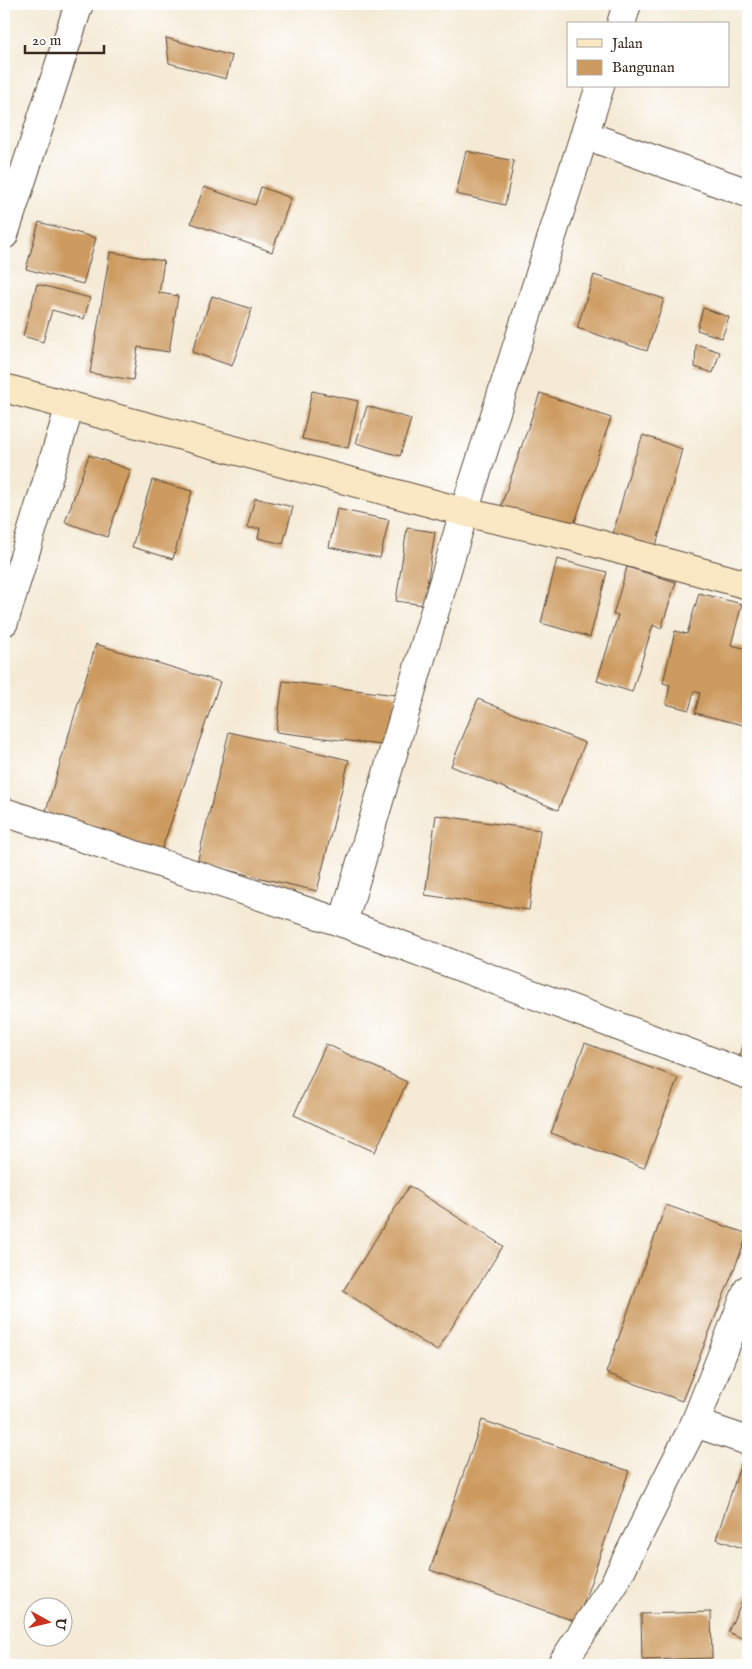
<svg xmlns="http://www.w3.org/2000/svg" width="752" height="1669" viewBox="0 0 752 1669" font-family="'IM FELL English',serif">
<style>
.building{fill:#cd9b60}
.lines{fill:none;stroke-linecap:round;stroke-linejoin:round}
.minor-casing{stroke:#574739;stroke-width:30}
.secondary-casing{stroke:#574739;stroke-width:30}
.minor{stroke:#fff;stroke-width:28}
.secondary{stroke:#fae7c3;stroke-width:28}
</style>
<rect width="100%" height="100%" fill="#fff"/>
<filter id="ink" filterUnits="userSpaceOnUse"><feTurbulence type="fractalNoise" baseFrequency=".02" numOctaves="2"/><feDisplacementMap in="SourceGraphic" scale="10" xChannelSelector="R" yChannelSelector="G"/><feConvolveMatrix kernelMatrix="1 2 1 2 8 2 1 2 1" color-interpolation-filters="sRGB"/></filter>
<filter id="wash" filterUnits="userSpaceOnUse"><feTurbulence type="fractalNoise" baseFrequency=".0096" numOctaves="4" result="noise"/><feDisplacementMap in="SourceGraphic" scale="20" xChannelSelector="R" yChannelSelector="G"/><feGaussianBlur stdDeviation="1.12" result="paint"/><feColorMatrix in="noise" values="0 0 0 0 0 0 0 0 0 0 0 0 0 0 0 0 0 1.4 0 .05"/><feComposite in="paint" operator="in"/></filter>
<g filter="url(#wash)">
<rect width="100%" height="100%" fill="#f4ead5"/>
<g id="blocks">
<g class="building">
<path d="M166,38L232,56L226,79L169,63Z"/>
<path d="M466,151L514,161L505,205L456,194Z"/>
<path d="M204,187L255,205L261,187L291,198L272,252L191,223Z"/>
<path d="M39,222L96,238L83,284L26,269Z"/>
<path d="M110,252L164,261L159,293L178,296L169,352L138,347L133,380L90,373Z"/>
<path d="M594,275L664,299L647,351L577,328Z"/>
<path d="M37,284L90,298L84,319L52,310L43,342L23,336Z"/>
<path d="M212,296L252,309L232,366L192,352Z"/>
<path d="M703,308L729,317L722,338L697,330Z"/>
<path d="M696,344L720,352L713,373L695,367Z"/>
<path d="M312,391L358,401L348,448L302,439Z"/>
<path d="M540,393L611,418L570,536L499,512Z"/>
<path d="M367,406L411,419L400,456L356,443Z"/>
<path d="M643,435L682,449L653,557L610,545L631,467Z"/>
<path d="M89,455L131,470L107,537L65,522Z"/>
<path d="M152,480L192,491L173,559L132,547Z"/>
<path d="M255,498L293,507L283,544L258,538L260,528H247Z"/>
<path d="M337,509L389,520L380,558L329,547Z"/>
<path d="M407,528L435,532L424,605L396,601Z"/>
<path d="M557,559L607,572L590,637L541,623Z"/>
<path d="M627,567L676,582L661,629L653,625L632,692L597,681L618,615H613Z"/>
<path d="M699,593L742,604L731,645L748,649V705L743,725L695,713L700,693L694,691L689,710L666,704L670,685L663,683L675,631L687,634Z"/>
<path d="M96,644L220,682L160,854L45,814Z"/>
<path d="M283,681L396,695L389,746L276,732Z"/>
<path d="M478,699L585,743L558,810L451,766Z"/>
<path d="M229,732L349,760L317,891L197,863Z"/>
<path d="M436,815L540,830L529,910L425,895Z"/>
<path d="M748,1033V1063L738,1059Z"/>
<path d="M585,1043L678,1078L644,1168L551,1133Z"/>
<path d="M326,1044L407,1082L375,1152L294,1115Z"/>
<path d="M409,1186L503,1246L437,1351L343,1291Z"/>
<path d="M666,1205L748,1234L682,1401L606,1373Z"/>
<path d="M482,1420L629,1471L577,1622L430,1570Z"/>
<path d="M741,1463L748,1465V1550L716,1539Z"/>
<path d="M748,1588V1641L728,1632Z"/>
<path d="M711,1612L712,1658L642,1660L641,1614Z"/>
</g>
</g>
</g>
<g filter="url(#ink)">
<use href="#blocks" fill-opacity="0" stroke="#574739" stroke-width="1"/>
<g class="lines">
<g class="minor-casing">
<g id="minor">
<path d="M621,24L627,4"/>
<path d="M585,135L748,193"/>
<path d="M4,235L79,4"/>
<path d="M4,622L70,406"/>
<path d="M4,812L343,923L748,1075"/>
<path d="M343,923L464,512L600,86"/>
<path d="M695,1423L748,1441"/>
<path d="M561,1665L613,1586L695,1423L748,1289"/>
</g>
</g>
<g class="secondary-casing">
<path id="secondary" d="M4,388L464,512L570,536L748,585"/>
</g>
<use href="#minor" class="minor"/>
<use href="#secondary" class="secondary"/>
</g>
</g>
<rect width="752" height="1669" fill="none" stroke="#fff" stroke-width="20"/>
<rect x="567" y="22" width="162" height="65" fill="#ffffff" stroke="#b1aaa5"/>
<rect x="577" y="39" width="25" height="8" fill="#fae7c3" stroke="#b1aaa5"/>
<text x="612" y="48" font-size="15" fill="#3b2a1e">Jalan</text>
<rect x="577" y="60" width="25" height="15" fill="#cd9b60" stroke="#b1aaa5"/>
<text x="612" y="72" font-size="15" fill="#3b2a1e">Bangunan</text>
<g transform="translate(48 1622) rotate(98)"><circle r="24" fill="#ffffff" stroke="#b1aaa5"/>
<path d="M0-4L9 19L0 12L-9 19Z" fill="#c8321e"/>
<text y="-8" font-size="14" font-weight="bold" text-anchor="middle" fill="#3b2a1e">U</text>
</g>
<path d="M25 45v8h79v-8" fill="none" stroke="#3b2a1e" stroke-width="2.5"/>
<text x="32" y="45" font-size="15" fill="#3b2a1e" stroke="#ffffff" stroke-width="4" paint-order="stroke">20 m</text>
</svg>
